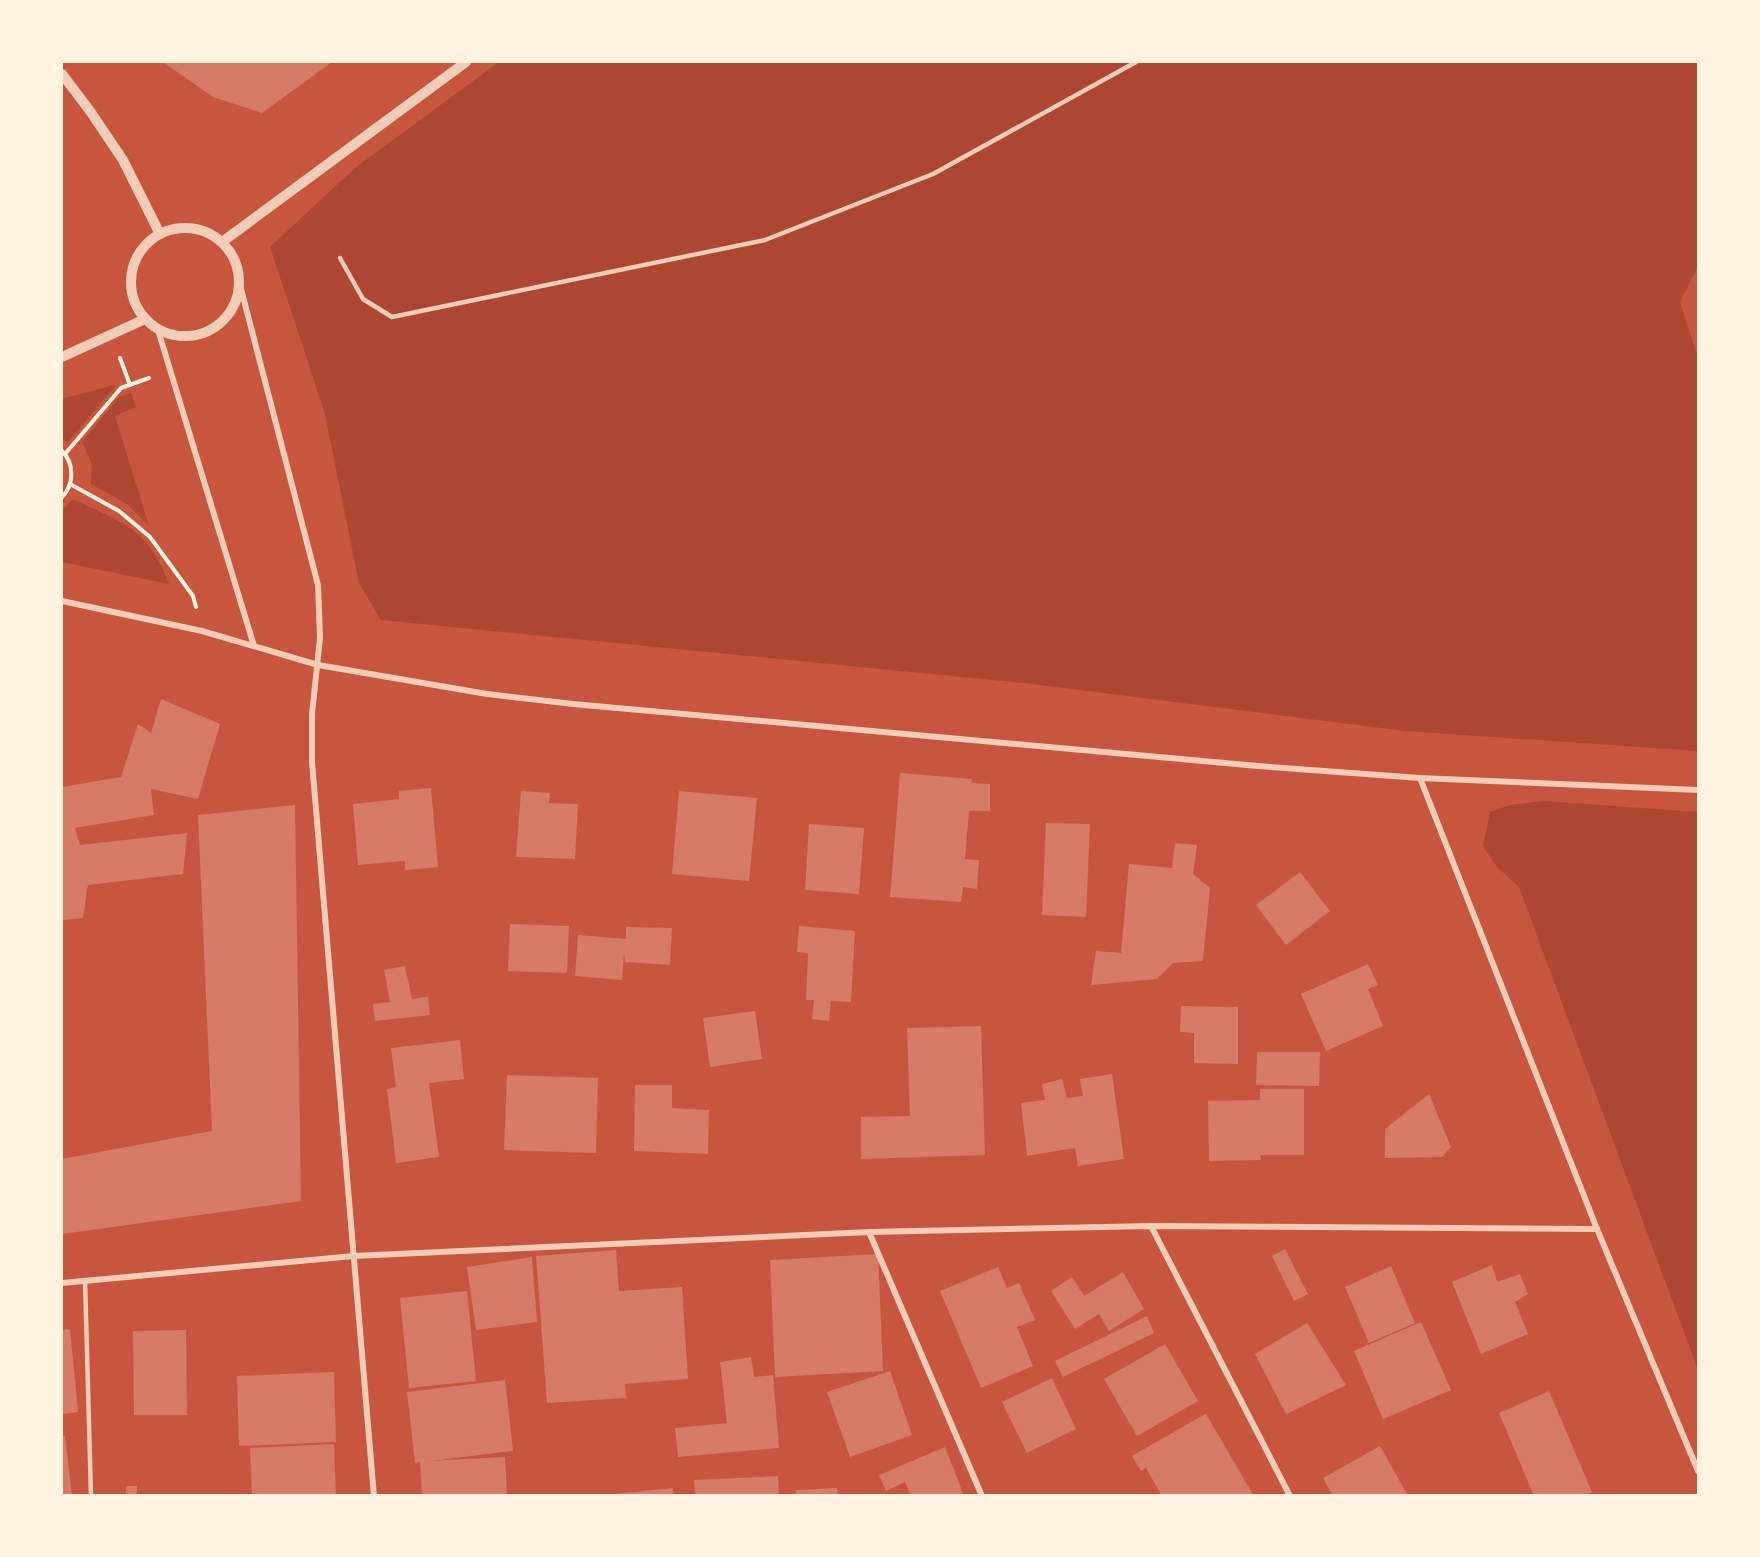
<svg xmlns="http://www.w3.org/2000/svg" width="1760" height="1557" viewBox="0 0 1760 1557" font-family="'DM Sans',sans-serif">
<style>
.green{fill:#ae4732}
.building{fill:#d67c66}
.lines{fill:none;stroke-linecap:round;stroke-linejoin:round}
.path{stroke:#fff3e0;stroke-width:4}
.service{stroke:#f1ccb7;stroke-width:4.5}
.minor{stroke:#f1ccb7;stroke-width:6}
.tertiary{stroke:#f1ccb7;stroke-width:10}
</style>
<rect width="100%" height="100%" fill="#c8553d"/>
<g class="green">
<path d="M499,62H1698V266L1680,302L1698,358V751L1405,731L1024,683L381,620L359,583L325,414L270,247L355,168Z"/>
<path d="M117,384L68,442L62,439V399Z"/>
<path d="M131,393L136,407L115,416L149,526L127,504L91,484L92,465L82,442L119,397Z"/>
<path d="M73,499C122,522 149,529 169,584L62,562V510Z"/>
<path d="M1543,801L1698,812V1370L1519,887L1497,867L1483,846L1490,812L1510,805Z"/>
</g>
<g class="building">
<path d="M163,62H332L262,113L213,97Z"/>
<path d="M161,699L220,724L198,799L151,789L154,815L75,828L80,845L187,833L183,874L88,885L83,918L62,920V787L121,777L138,724L151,733Z"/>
<path d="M900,773L972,779L971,783L990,784V811H969L965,859L979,860L977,889L963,887L961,902L890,897Z"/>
<path d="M431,788L438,867L405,870V861L358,865L353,804L399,799V791Z"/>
<path d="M521,791L550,793L549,803L578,804L575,859L516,857Z"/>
<path d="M679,791L757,798L749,881L672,874Z"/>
<path d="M295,805L301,1201L62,1234V1159L212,1131L198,815Z"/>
<path d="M1046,823L1090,824L1086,917L1042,915Z"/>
<path d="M809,824L864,828L859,894L805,890Z"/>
<path d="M1175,843L1197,845L1193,874L1210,888L1203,961L1173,963L1157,979L1091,985L1096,951L1121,953L1129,864L1172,868Z"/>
<path d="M1300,872L1330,911L1286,945L1256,905Z"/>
<path d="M510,924L569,926L567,973L508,971Z"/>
<path d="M799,926L855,931L851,1002L831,1001L829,1021L812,1019L814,1000H806L808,953L797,952Z"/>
<path d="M626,927L672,928L670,965L625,962L624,954L622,980L575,976L578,935L626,939Z"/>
<path d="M1368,964L1378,985L1368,989L1383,1026L1326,1051L1301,994Z"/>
<path d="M405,966L412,999L428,997L430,1015L375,1021L373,1004L390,1002L384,970Z"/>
<path d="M1181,1006L1238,1007V1064L1194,1063V1033L1180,1032Z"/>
<path d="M755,1011L762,1059L710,1067L703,1018Z"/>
<path d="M981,1026L985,1155L861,1159V1117L910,1116L907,1028Z"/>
<path d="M460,1040L464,1079L429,1083L439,1157L396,1163L387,1089L396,1087L391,1048Z"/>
<path d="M1257,1052H1320L1319,1086L1256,1085Z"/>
<path d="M1112,1074L1124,1159L1078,1166L1075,1148L1027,1156L1021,1103L1045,1100L1042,1084L1062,1079L1067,1098L1083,1096L1080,1079Z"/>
<path d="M507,1075L598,1078L596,1153L504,1150Z"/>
<path d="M635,1085H672V1108L709,1110L708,1154L634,1151Z"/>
<path d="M1260,1089H1304V1155H1260L1261,1160L1209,1161L1208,1101L1260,1100Z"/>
<path d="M1429,1094L1451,1147L1442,1157L1385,1158V1129Z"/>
<path d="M1285,1249L1308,1294L1294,1301L1272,1256Z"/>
<path d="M616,1250L619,1291L682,1287L688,1379L625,1384L626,1398L547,1403L536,1256Z"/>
<path d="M878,1254L883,1371L775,1377L770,1260Z"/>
<path d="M532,1257L537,1322L476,1330L467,1267Z"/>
<path d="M1492,1265L1497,1282L1520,1274L1528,1294L1515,1302L1528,1334L1481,1354L1452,1282Z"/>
<path d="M1391,1266L1415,1323L1369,1343L1345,1287Z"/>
<path d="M998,1267L1007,1288L1019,1283L1035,1320L1017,1327L1033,1366L981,1388L940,1291Z"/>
<path d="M1123,1272L1144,1309L1109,1331L1099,1314L1075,1329L1051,1291L1072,1277L1084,1296Z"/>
<path d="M467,1291L476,1381L409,1388L400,1298Z"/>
<path d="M1147,1316L1154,1333L1063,1377L1055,1361Z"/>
<path d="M1421,1322L1451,1390L1383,1419L1354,1351Z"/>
<path d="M1307,1323L1346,1385L1286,1414L1255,1354Z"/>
<path d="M70,1329L78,1412L62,1414V1330Z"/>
<path d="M186,1330L187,1415H134L133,1331Z"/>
<path d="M1165,1344L1198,1401L1137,1436L1104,1379Z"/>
<path d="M751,1357L754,1377L773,1375L779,1448L678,1457L675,1428L727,1423L720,1362Z"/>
<path d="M890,1371L912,1435L850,1457L827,1392Z"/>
<path d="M334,1372L336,1442L239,1446L237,1376Z"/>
<path d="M1052,1378L1076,1429L1027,1453L1002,1402Z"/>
<path d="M505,1380L513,1451L429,1461L505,1457L507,1496H422L420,1462L415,1463L407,1392Z"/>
<path d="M1549,1391L1592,1492L1584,1496H1534L1499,1413Z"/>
<path d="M1205,1414H1206L1254,1496H1162L1146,1468L1141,1471L1132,1456Z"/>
<path d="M62,1436H65L72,1496H62Z"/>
<path d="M334,1444L336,1496H252L250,1448Z"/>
<path d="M1380,1446L1408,1496H1333L1323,1478Z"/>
<path d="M945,1447L964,1496H911L905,1482L886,1491L879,1475Z"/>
<path d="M778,1476L779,1496H695L694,1480Z"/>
<rect x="126" y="1486" width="11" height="10"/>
<path d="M673,1488L674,1496H613V1494Z"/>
<path d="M837,1488L838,1496H796V1490Z"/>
</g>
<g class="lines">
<g class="path">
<path d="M120,358L130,385"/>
<path d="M62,451C75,464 74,485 62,497"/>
<path d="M65,454L121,388L149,378"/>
<path d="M70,484L119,511L150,537L193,596L196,607"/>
</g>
<g class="service">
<path d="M340,258L363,299L392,317L765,240L933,174L1136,62"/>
<path d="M85,1280L91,1496"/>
</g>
<g class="minor">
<path d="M240,285L318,585L320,638L312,714V762L374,1496"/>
<path d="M158,330L254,646"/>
<path d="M62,601L202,631L318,665L487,694L573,704L1258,766L1420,778L1698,790"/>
<path d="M1420,778L1597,1229L1698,1471"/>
<path d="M1151,1226L1290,1496"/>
<path d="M869,1232L982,1496"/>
<path d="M62,1283L354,1256L869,1232L1151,1226L1597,1229"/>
</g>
<g class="tertiary">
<path d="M62,74L90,111L123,160L160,234"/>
<circle cx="185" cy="282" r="54"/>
<path d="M222,242L466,62"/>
<path d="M62,357L145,319"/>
</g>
</g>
<rect width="1760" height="1557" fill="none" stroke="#fff3e0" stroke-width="126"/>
</svg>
